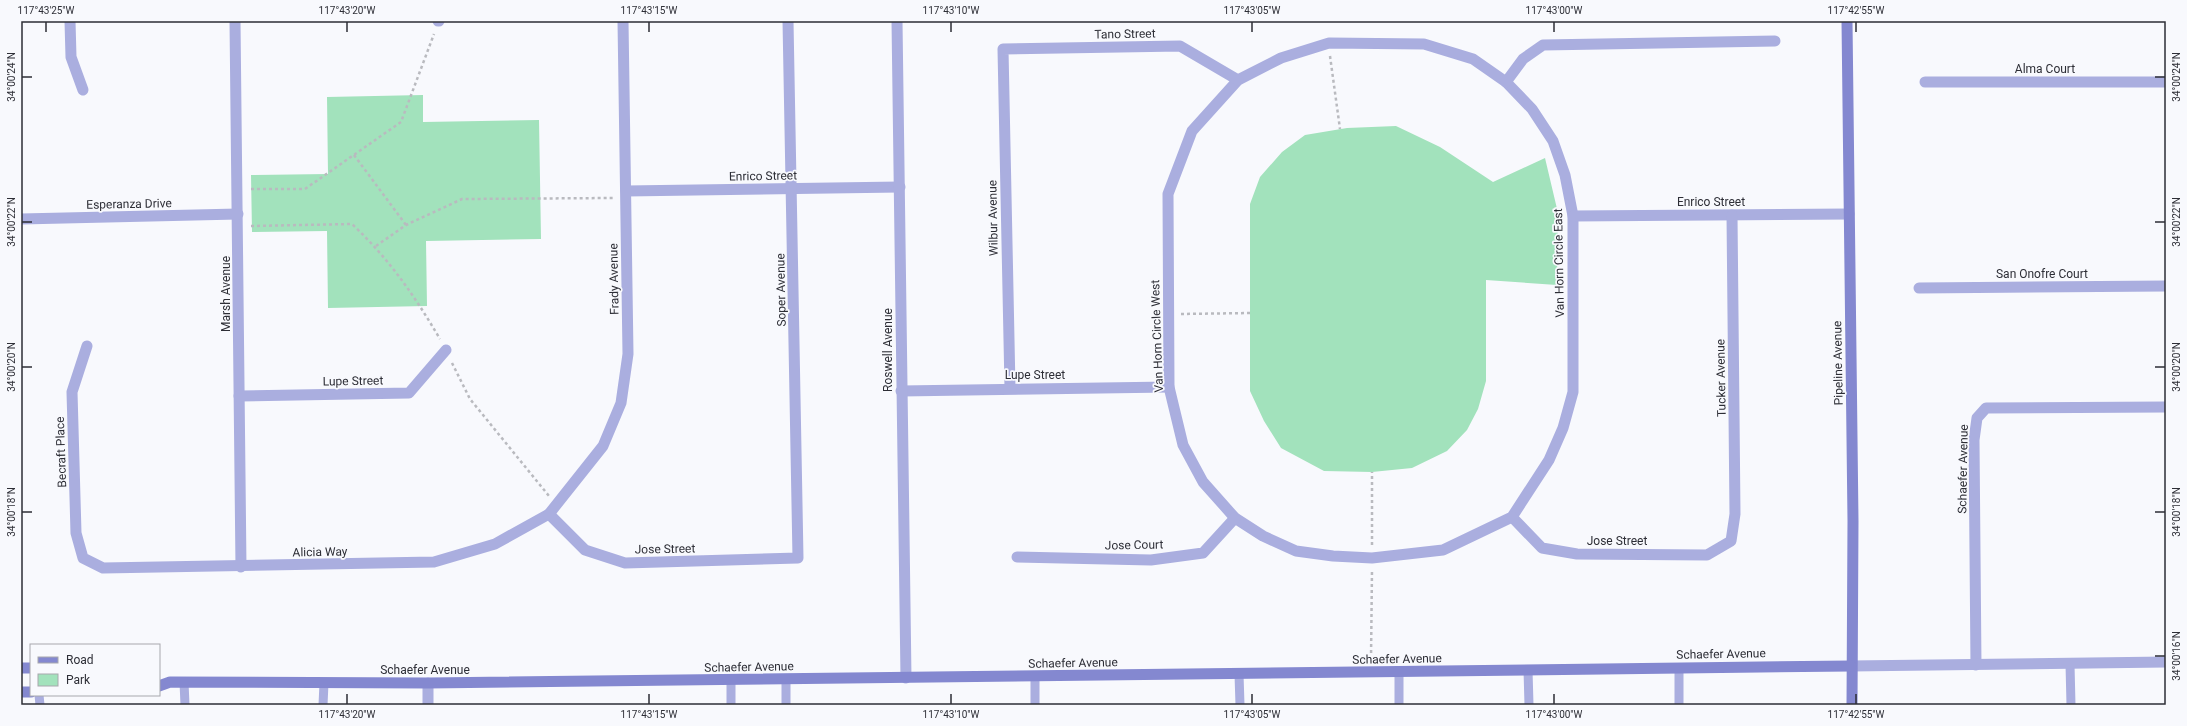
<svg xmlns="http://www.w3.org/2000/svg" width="2187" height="726" viewBox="0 0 2187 726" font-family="Roboto,sans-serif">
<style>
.green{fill:#a2e2bc}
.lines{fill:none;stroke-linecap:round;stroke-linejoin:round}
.path{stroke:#b9babf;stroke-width:2.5;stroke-dasharray:3 3;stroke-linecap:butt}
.service{stroke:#aaaedf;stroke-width:9}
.minor{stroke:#aaaedf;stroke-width:11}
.tertiary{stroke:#aaaedf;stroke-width:11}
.secondary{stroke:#8488d0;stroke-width:11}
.ticks{fill:none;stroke:#2d2e36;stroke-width:1.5}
.labels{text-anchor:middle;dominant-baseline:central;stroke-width:3.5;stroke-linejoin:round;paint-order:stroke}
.street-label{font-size:12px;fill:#2d2e36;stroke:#f8f9fd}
.neatline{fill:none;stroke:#2d2e36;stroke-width:1.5}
.ticks-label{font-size:10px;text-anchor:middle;fill:#2d2e36}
</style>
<rect width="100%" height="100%" fill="#f8f9fd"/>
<g class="green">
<path d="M423,95V122L539,120L541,239L426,241L427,306L328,308L327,231L252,232L251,175L328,174L327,97Z"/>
<path d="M1396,126L1440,147L1493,182L1545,158L1558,213L1557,285L1486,280V381L1478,409L1467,430L1447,451L1412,468L1372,472L1324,471L1281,448L1264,421L1250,391V204L1260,177L1282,152L1305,135L1347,128Z"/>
</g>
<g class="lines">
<g class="path">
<path d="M1330,56L1340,129"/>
<path d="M354,155L406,225"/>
<path d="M251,189H305L401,122L434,34"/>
<path d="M251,226L352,224C390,260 414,295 440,339"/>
<path d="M376,246L406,225L462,199L613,198"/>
<path d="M1181,314L1250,313"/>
<path d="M452,363L470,399L549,496"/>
<path d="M1372,545V472"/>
<path d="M1371,659L1372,570"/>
</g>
<g class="service">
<path d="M2070,664L2071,705"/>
<path d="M1679,668V705"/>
<path d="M1528,670L1529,705"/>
<path d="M1399,671V705"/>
<path d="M1239,674L1240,705"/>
<path d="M1035,677V705"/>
<path d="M786,680V705"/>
<path d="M184,682L185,705"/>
<path d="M39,695L40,705"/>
<path d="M323,705L324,683"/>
<path d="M731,705V680"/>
</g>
<g class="minor">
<path d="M70,21L71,57L83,90"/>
<path d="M235,21L241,567"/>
<path d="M438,21H439"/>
<path d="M1329,43L1424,44L1473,59L1506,82L1532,109L1553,141L1565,175L1573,216V392L1563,428L1549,460L1512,517L1443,550L1372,558L1333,556L1296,551L1263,536L1235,518L1203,482L1183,445L1169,387L1168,194L1192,131L1238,80L1281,58Z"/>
<path d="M1506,82L1523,59L1543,45L1775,41"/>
<path d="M1925,82H2166"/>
<path d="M626,191L900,187"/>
<path d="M1573,216L1849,214"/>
<path d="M21,219L238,214"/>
<path d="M1919,288L2166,286"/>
<path d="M87,346L72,392L76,533L83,558L103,568L434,562L495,544L549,514L603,446L621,403L628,354L623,21"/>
<path d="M1010,388L1003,49L1180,46L1238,80"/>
<path d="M901,391L1169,387"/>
<path d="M239,396L409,393L446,350"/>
<path d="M549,514L585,550L625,563L798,558L788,21"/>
<path d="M1512,517L1542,548L1577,554L1707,555L1731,541L1735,514L1732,215"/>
<path d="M1017,557L1151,560L1203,553L1235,518"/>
<path d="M1976,665L1974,440L1977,418L1986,408L2166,407"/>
</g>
<g class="tertiary">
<path d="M897,21L906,678"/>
<path d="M1851,666L2166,662"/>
<path d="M428,705V683"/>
</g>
<g class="secondary">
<path d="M1847,21L1853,521L1852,705"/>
<path d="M21,668H31"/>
<path d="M159,686L170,682L428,683L1851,666"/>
<path d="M21,692H31"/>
</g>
</g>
<path class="ticks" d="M46,22V32M347,22V32M649,22V32M951,22V32M1252,22V32M1554,22V32M1856,22V32M22,77H32M2155,77H2165M22,222H32M2155,222H2165M22,367H32M2155,367H2165M22,512H32M2155,512H2165M2155,656H2165M347,694V704M649,694V704M951,694V704M1252,694V704M1554,694V704M1856,694V704"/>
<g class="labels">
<g class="street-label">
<text transform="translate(1125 34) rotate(-1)">Tano Street</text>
<text x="2045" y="69">Alma Court</text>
<text transform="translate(763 176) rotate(-1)">Enrico Street</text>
<text x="1711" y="202">Enrico Street</text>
<text transform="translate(129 204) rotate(-1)">Esperanza Drive</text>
<text transform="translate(993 218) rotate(-91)">Wilbur Avenue</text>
<text transform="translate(1559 263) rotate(-91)">Van Horn Circle East</text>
<text x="2042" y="274">San Onofre Court</text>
<text transform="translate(614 279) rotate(-91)">Frady Avenue</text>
<text transform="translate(781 290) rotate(-91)">Soper Avenue</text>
<text transform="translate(226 294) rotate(-90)">Marsh Avenue</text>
<text transform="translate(1157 336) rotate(-92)">Van Horn Circle West</text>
<text transform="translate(888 350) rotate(-90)">Roswell Avenue</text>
<text transform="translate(1838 363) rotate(-91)">Pipeline Avenue</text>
<text x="1035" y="375">Lupe Street</text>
<text transform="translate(1721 378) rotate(-91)">Tucker Avenue</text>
<text transform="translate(353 381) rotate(-1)">Lupe Street</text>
<text transform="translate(61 452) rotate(-92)">Becraft Place</text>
<text transform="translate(1963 469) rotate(-89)">Schaefer Avenue</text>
<text x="1617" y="541">Jose Street</text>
<text transform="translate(1134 545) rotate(-1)">Jose Court</text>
<text transform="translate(665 549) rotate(-1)">Jose Street</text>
<text transform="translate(320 552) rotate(-1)">Alicia Way</text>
<text transform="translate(1721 654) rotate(-1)">Schaefer Avenue</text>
<text transform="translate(1397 659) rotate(-1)">Schaefer Avenue</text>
<text transform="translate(1073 663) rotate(-1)">Schaefer Avenue</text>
<text transform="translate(749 667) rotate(-1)">Schaefer Avenue</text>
<text x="425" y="670">Schaefer Avenue</text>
</g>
</g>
<rect width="2187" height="726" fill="none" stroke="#f8f9fd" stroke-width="44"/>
<rect x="30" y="644" width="130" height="52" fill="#f8f9fd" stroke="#a7a8ad"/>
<rect x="38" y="657" width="20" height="6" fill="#8488d0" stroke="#a7a8ad"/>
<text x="66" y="664" font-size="12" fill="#2d2e36">Road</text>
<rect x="38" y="674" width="20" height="12" fill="#a2e2bc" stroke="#a7a8ad"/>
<text x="66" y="684" font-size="12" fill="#2d2e36">Park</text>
<rect x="22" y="22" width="2143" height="682" class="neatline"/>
<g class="ticks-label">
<text x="46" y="14">117°43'25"W</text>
<text x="347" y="14">117°43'20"W</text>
<text x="649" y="14">117°43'15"W</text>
<text x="951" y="14">117°43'10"W</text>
<text x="1252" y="14">117°43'05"W</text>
<text x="1554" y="14">117°43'00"W</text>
<text x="1856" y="14">117°42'55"W</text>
<text transform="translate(11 77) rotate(-90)" y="4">34°00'24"N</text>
<text transform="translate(2176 77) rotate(-90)" y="4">34°00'24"N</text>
<text transform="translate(11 222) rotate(-90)" y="4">34°00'22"N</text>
<text transform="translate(2176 222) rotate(-90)" y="4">34°00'22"N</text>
<text transform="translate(11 367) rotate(-90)" y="4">34°00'20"N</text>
<text transform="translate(2176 367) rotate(-90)" y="4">34°00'20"N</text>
<text transform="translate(11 512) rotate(-90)" y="4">34°00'18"N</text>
<text transform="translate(2176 512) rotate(-90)" y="4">34°00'18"N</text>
<text transform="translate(2176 656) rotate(-90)" y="4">34°00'16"N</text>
<text x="347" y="718">117°43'20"W</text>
<text x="649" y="718">117°43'15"W</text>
<text x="951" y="718">117°43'10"W</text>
<text x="1252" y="718">117°43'05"W</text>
<text x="1554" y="718">117°43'00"W</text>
<text x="1856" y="718">117°42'55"W</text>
</g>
</svg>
